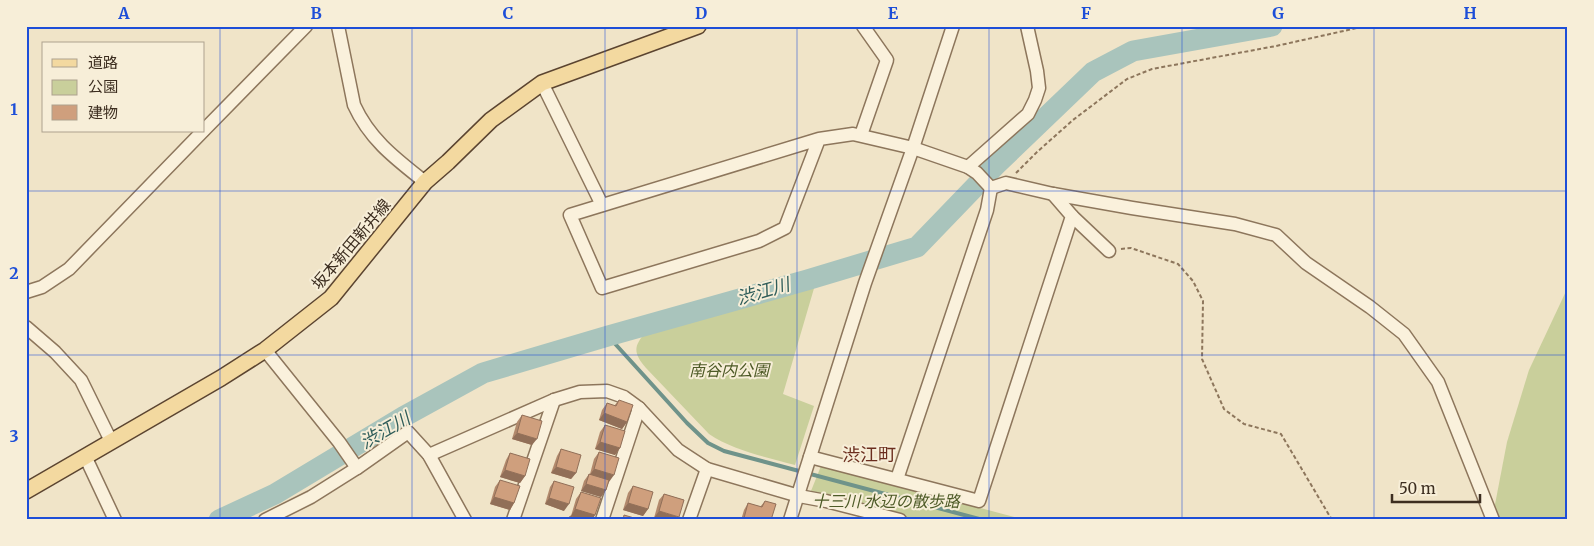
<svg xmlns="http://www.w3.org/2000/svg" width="1594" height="546" viewBox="0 0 1594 546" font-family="Merriweather,'Noto Sans JP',serif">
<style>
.green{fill:#c9cf9b}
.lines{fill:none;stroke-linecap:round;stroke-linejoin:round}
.stream{stroke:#6f938a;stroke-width:4}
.river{stroke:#a9c4bc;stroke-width:21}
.minor-casing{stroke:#8d765c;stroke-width:15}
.major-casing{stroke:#5b4430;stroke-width:18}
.path{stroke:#8d765c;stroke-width:2;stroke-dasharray:4 2.5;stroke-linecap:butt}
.minor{stroke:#faf1dc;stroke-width:12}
.major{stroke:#f3d9a0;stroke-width:15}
.wall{fill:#b2896c}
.shaded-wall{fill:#916f58}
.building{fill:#cf9f7d;stroke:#916f58}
.grid{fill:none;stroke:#1d4ed8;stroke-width:1;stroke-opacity:0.55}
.labels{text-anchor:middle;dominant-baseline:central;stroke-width:4;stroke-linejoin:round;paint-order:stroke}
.street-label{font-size:16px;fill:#3d2e20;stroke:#f7eed8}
.park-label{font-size:16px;font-style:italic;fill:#4d5a26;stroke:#f7eed8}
.water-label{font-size:18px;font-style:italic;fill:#2f5d5a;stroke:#f7eed8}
.neighbourhood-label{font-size:18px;fill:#6b2e1e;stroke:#f7eed8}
.neatline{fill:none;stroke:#1d4ed8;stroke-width:2}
.grid-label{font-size:16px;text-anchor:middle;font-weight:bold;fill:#1d4ed8}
</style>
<rect width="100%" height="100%" fill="#f0e4c8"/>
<g class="green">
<path d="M815,285L783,394L814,406L795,465C767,457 734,451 709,434L646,368C633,353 633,346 647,331Z"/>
<path d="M1568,287V520H1492L1507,442L1529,370Z"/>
<path d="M821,466L1026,520H883L811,491Z"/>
</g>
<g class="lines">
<path class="stream" d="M608,336L687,423L708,443L724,451L983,520"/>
<path class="river" d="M219,520L275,494L403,417L483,373L608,336L807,280L917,247L996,165L1093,72L1133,51L1272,26"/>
<g class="minor-casing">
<g id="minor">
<path d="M338,26L354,105C370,140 396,159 425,182"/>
<path d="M542,83L602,205"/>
<path d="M204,130L306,26"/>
<path d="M861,135L887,60L863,26"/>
<path d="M819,139L785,228L759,241L602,288L570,215L819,139L853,134L913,148L968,167L977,173L991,188"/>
<path d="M968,167L1028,114L1035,100L1039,88L1037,71L1027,26"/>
<path d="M991,188L1006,183L1053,194L1132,208L1235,224L1276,235L1306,263L1370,307L1404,334L1438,382L1493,520"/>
<path d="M1072,216L1109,251"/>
<path d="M26,292L42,287L69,269L203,131"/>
<path d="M26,327L55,352L81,380L111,441"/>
<path d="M265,350L339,442L357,468"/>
<path d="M429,455L554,400L580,392L607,391L624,397L639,408L678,450L707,469L799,496L826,501L900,520"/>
<path d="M85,456L115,520"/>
<path d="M810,457L979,501L1072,216L1053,194"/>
<path d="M897,479L987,210L991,188"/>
<path d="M265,520L311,497L357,468L408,432L429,455L465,520"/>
<path d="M513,520L554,400"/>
<path d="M602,520L639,408"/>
<path d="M689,520L707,469"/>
<path d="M790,520L865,283L913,148L953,26"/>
</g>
</g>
<g class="major-casing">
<path id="major" d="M26,491L221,378L265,350L331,298L425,182L448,162L491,120L542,83L698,26"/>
</g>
<g class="path">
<path d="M1477,26H1519"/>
<path d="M1016,173L1037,152L1073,120L1127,79L1152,69L1276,46L1366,26"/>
<path d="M1121,249L1131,248L1178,264L1193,281L1203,301L1202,359L1224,409L1244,424L1281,434L1332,520"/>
</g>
<use href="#minor" class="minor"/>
<use href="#major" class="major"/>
</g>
<g class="wall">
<path d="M619,400L627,422L622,429L599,420L602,410L607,403L614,406Z"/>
<path d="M522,415L532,445L512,439L517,422Z"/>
<path d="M605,425L620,448L615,455L595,449L600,432Z"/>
<path d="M561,449L576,473L571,479L551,473L557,456Z"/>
<path d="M599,452L609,482L606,490L601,497L581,491L584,481L589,474H590L594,459Z"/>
<path d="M510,453L525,476L520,483L500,477L506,460Z"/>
<path d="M500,480L514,503L510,510L490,504L495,487Z"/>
<path d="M554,481L564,511L545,504L550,487Z"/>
<path d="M633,486L648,509L643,516L623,510L628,493Z"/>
<path d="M581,492L595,515L592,520H568L571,516L576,499Z"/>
<path d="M664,494L684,500L654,518L659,500Z"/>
<path d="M765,501L771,520H741L744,510L748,503L760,507Z"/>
</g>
<g class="shaded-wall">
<path d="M604,413L627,422L622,429L599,420Z"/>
<path d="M517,433L537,439L532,445L512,439Z"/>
<path d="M600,442L620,448L615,455L595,449Z"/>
<path d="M556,467L576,473L571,479L551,473Z"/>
<path d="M594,469L614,475L609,482L589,476Z"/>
<path d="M505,470L525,476L520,483L500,477Z"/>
<path d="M586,484L606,490L601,497L581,491Z"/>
<path d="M494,497L514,503L510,510L490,504Z"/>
<path d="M549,498L569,504L564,511L545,504Z"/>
<path d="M628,503L648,509L643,516L623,510Z"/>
<path d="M575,509L595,515L592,520H582L571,516Z"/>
<path d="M659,511L679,517L677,520H661L654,518Z"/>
</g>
<g class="building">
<path d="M619,400L633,405L627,422L604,413L607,403L616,406Z"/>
<path d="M522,415L542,421L537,439L517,433Z"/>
<path d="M605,425L625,431L620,448L600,442Z"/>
<path d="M561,449L581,455L576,473L556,467Z"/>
<path d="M599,452L619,458L614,475L594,469Z"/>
<path d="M510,453L530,459L525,476L505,470Z"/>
<path d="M589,474L609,480L606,490L586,484Z"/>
<path d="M500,480L520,486L514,503L494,497Z"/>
<path d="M554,481L574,487L569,504L549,498Z"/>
<path d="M633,486L653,492L648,509L628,503Z"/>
<path d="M581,492L601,498L595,515L575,509Z"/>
<path d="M664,494L684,500L679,517L659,511Z"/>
<path d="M765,501L776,504L771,520H750L744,518L748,503L762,507Z"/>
<path d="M624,515L641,520H623Z"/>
<path d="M570,516L582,520H569Z"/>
</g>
<path class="grid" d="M220,26V520M412,26V520M605,26V520M797,26V520M989,26V520M1182,26V520M1374,26V520M26,191H1568M26,355H1568"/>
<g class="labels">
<g class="street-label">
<text transform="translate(351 244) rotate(-50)">坂本新田新井線</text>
</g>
<g class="park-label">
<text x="729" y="370">南谷内公園</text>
<text x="886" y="501">十三川 水辺の散歩路</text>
</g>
<g class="water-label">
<text transform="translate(763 291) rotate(-16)">渋江川</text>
<text transform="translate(385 430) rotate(-30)">渋江川</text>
</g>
<g class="neighbourhood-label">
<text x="869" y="454">渋江町</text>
</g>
</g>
<rect width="1594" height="546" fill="none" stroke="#f7eed8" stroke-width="55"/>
<rect x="42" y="42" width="162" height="90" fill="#f7eed8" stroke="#ada18e"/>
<rect x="52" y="59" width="25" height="8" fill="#f3d9a0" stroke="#ada18e"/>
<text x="88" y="68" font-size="15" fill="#3d2e20">道路</text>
<rect x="52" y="80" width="25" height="15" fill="#c9cf9b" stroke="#ada18e"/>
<text x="88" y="92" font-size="15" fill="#3d2e20">公園</text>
<rect x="52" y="105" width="25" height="15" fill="#cf9f7d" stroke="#ada18e"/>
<text x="88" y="118" font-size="15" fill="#3d2e20">建物</text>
<path d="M1392 494v8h88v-8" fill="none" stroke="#3d2e20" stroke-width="2.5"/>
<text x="1399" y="494" font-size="15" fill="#3d2e20" stroke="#f7eed8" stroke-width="4" paint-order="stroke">50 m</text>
<rect x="28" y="28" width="1538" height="490" class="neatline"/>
<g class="grid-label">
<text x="124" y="19">A</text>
<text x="316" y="19">B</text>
<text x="508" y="19">C</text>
<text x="701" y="19">D</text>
<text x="893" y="19">E</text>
<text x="1086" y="19">F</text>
<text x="1278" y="19">G</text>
<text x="1470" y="19">H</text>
<text x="14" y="115">1</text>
<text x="14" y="279">2</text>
<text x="14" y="442">3</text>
</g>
</svg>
